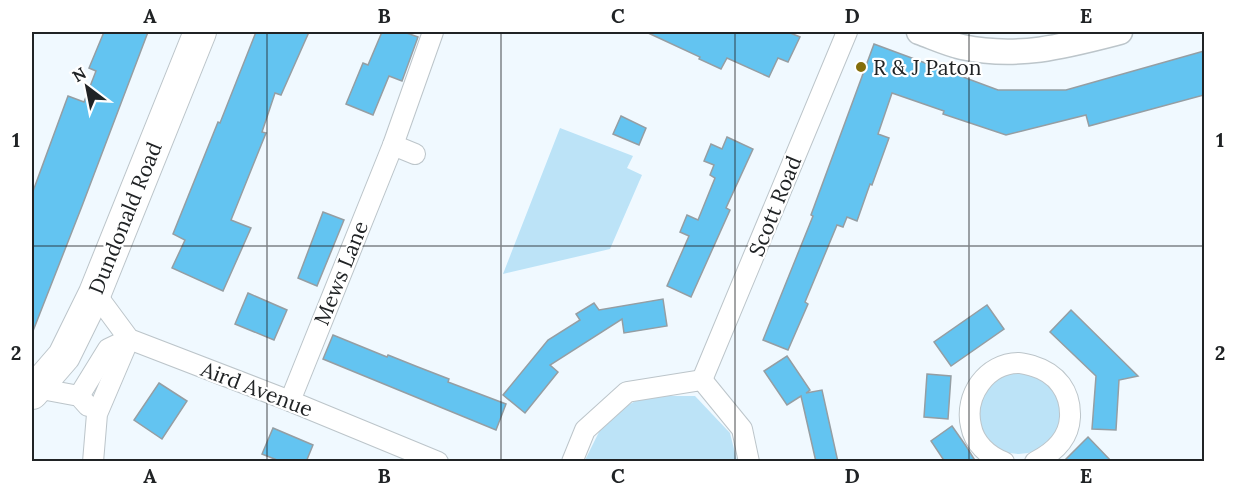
<svg xmlns="http://www.w3.org/2000/svg" width="1236" height="493" viewBox="0 0 1236 493" font-family="Lora,serif">
<style>
.green{fill:#bce3f7}
.building{fill:#63c4f1;stroke:#959ea3;stroke-width:1.5}
.lines{fill:none;stroke-linecap:round;stroke-linejoin:round}
.minor-casing{stroke:#bcc5ca;stroke-width:22}
.tertiary-casing{stroke:#bcc5ca;stroke-width:27}
.primary-casing{stroke:#bcc5ca;stroke-width:34}
.minor{stroke:#fff;stroke-width:20}
.tertiary{stroke:#fff;stroke-width:24}
.primary{stroke:#fff;stroke-width:32}
.grid{fill:none;stroke:#202325;stroke-width:1.5;stroke-opacity:0.55}
.poi-dot{fill:#846e0b;stroke:#fff;stroke-width:2}
.labels{text-anchor:middle;dominant-baseline:central;stroke-width:4.5;stroke-linejoin:round;paint-order:stroke}
.poi-label{font-size:21px;fill:#202325;stroke:#fff;text-anchor:start}
.street-label{font-size:21px;fill:#202325;stroke:#fff}
.neatline{fill:none;stroke:#202325;stroke-width:2}
.grid-label{font-size:20px;text-anchor:middle;font-weight:bold;fill:#202325}
</style>
<rect width="100%" height="100%" fill="#f0f9ff"/>
<g class="green">
<path d="M560,128L633,156L627,168L642,175L610,249L503,274Z"/>
<circle cx="1019" cy="413" r="41"/>
<path d="M644,396H695L730,433L737,461L584,462L606,418Z"/>
</g>
<g class="building">
<path d="M104,32H148L82,206L33,331H32V194L68,96L84,102L96,71L89,68Z"/>
<path d="M256,32H309L281,95L275,93L262,132L266,133L231,220L251,228L223,291L172,268L185,240L173,234L218,122L220,123Z"/>
<path d="M382,32H404L418,37L402,81L389,76L373,115L346,104L363,63L368,65Z"/>
<path d="M646,32H788L800,37L788,62L778,58L769,77L727,58L721,69L699,59L700,57Z"/>
<path d="M874,44L998,90H1066L1204,51V95L1089,126L1086,115L1006,135L943,114L944,111L892,93L878,134L889,138L872,185L870,184L857,221L847,217L843,227L837,225L805,302L808,304L788,350L763,340L813,216L811,215Z"/>
<path d="M621,116L646,128L639,145L613,134Z"/>
<path d="M727,137L753,149L726,208L730,210L691,297L667,286L689,236L680,232L687,215L698,220L715,178L710,175L714,165L704,161L711,144L722,149Z"/>
<path d="M323,212L344,220L317,286L298,278Z"/>
<path d="M248,293L287,310L274,340L235,324Z"/>
<path d="M663,299L667,326L624,333L622,319L550,365L558,372L525,413L503,395L548,340L580,320L576,314L594,303L599,310Z"/>
<path d="M987,305L1004,329L951,366L934,342Z"/>
<path d="M1071,310L1138,376L1119,380L1116,430L1092,429L1096,376L1050,332Z"/>
<path d="M333,335L387,357L388,355L418,367L449,379L448,382L506,404L496,430L323,359Z"/>
<path d="M787,356L810,390L806,393L822,390L838,462H816L801,396L787,405L764,371Z"/>
<path d="M927,374L951,376L948,419L924,417Z"/>
<path d="M159,383L187,401L162,439L134,420Z"/>
<path d="M952,426L966,446L976,462H945L931,441Z"/>
<path d="M273,428L313,445L306,462H282L262,454Z"/>
<path d="M1088,437L1112,462H1063Z"/>
</g>
<g class="lines">
<g class="minor-casing">
<g id="minor">
<path d="M393,145L415,154"/>
<path d="M95,293L129,339L290,401L438,462"/>
<path d="M702,380L847,32"/>
<path d="M36,388L79,396L88,406"/>
<path d="M79,396L108,349L129,339"/>
<path d="M290,401L393,145L433,32"/>
<path d="M93,462L97,414L129,339"/>
<path d="M572,462L585,430L627,392L702,380L742,429L749,462"/>
<path d="M1004,462C988,456 974,443 971,426C964,396 986,363 1019,363C1023,363 1029,365 1033,366C1057,373 1071,392 1070,417C1069,439 1053,453 1035,462"/>
</g>
</g>
<g class="tertiary-casing">
<path id="tertiary" d="M919,32C933,37 948,44 962,47C1019,59 1066,46 1120,32"/>
</g>
<g class="primary-casing">
<path id="primary" d="M32,393L64,356L95,293L200,32"/>
</g>
<use href="#minor" class="minor"/>
<use href="#tertiary" class="tertiary"/>
<use href="#primary" class="primary"/>
</g>
<path class="grid" d="M267,32V462M501,32V462M735,32V462M969,32V462M32,246H1204"/>
<circle class="poi-dot" cx="861" cy="67" r="6"/>
<g class="labels">
<g class="poi-label">
<text x="873" y="67">R &amp; J Paton</text>
</g>
<g class="street-label">
<text transform="translate(775 206) rotate(-68)">Scott Road</text>
<text transform="translate(125 218) rotate(-68)">Dundonald Road</text>
<text transform="translate(341 273) rotate(-68)">Mews Lane</text>
<text transform="translate(257 389) rotate(21)">Aird Avenue</text>
</g>
</g>
<rect width="1236" height="493" fill="none" stroke="#ffffff" stroke-width="66"/>
<g transform="translate(87 87) rotate(328)" stroke="#ffffff" stroke-width="4.5" paint-order="stroke">
<path d="M0-4.5L10 22L0 15L-10 22Z" fill="#202325"/>
<text y="-9" font-size="16" font-weight="bold" text-anchor="middle" fill="#202325">N</text>
</g>
<rect x="33" y="33" width="1170" height="427" class="neatline"/>
<g class="grid-label">
<text x="150" y="23">A</text>
<text x="384" y="23">B</text>
<text x="618" y="23">C</text>
<text x="852" y="23">D</text>
<text x="1086" y="23">E</text>
<text x="16" y="147">1</text>
<text x="1220" y="147">1</text>
<text x="16" y="360">2</text>
<text x="1220" y="360">2</text>
<text x="150" y="483">A</text>
<text x="384" y="483">B</text>
<text x="618" y="483">C</text>
<text x="852" y="483">D</text>
<text x="1086" y="483">E</text>
</g>
</svg>
